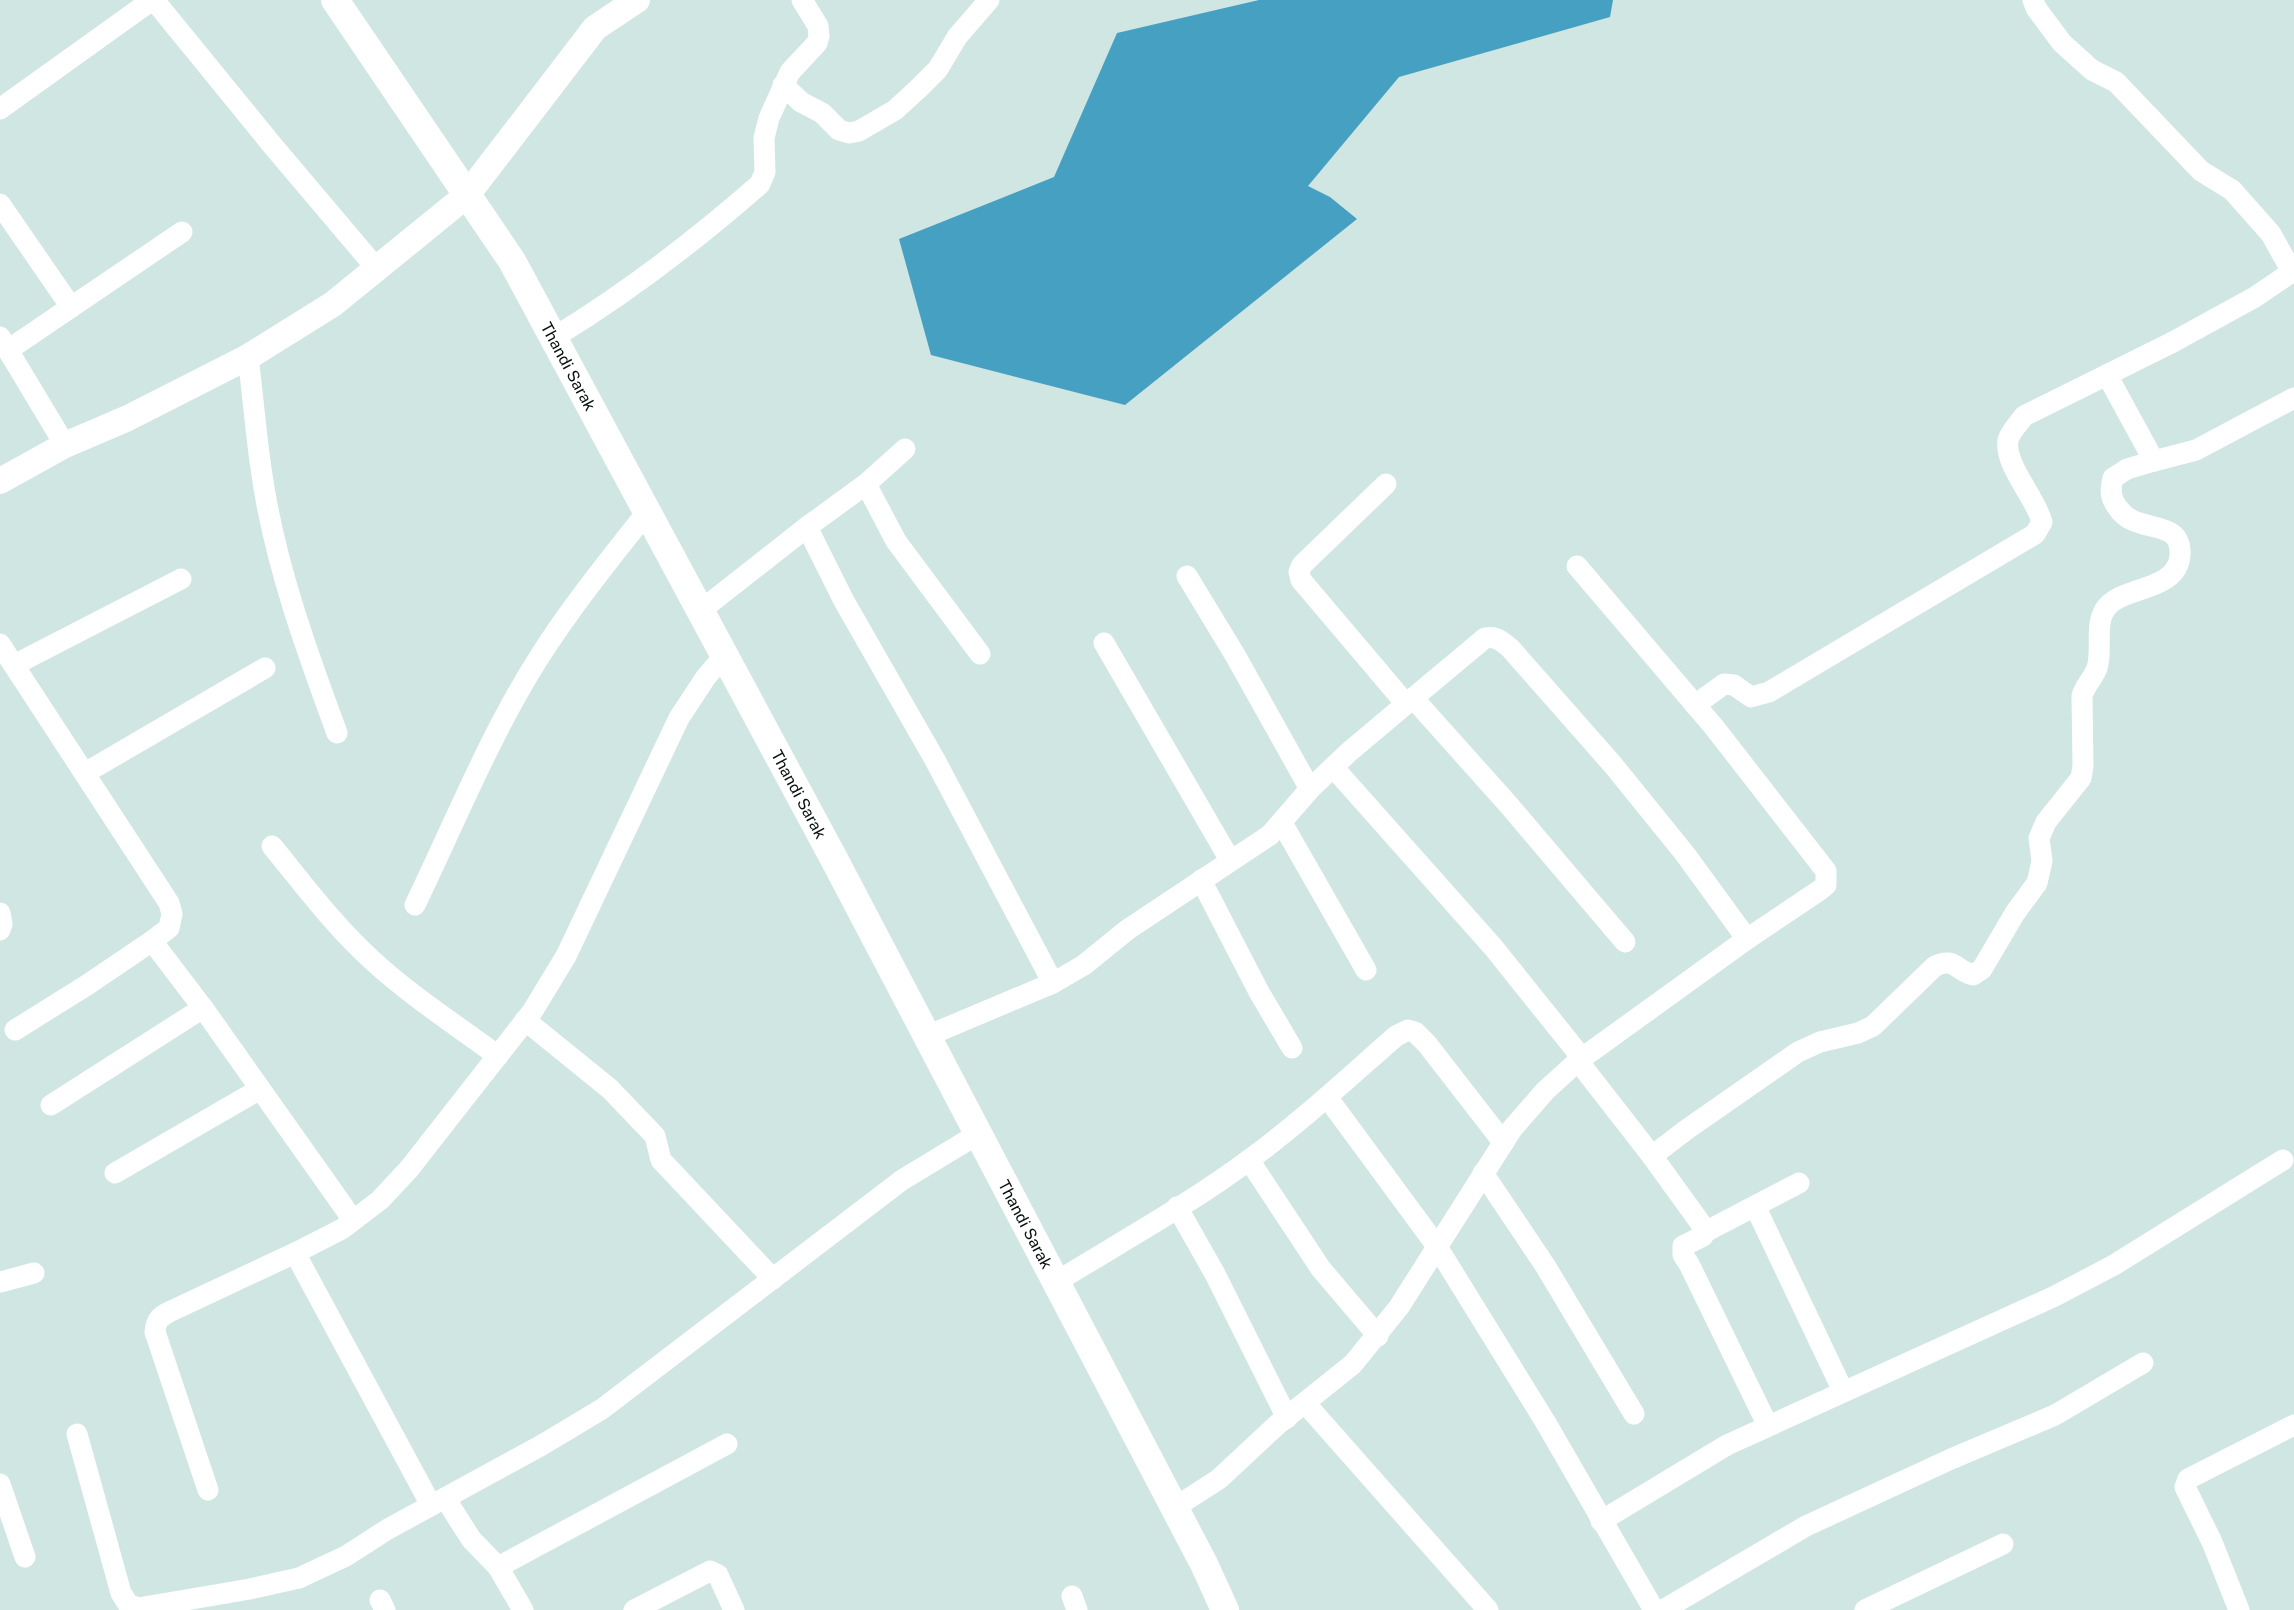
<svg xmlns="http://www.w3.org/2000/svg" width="2294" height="1610" viewBox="0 0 2294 1610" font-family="'Public Sans',sans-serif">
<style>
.water{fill:#46a0c1}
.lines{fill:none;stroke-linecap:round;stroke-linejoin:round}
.minor{stroke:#fff;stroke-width:21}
.tertiary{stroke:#fff;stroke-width:26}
.secondary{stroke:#fff;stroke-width:28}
.labels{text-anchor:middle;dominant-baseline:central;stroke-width:4.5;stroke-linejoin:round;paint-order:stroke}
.street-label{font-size:16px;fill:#091110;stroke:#cfe6e3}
</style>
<rect width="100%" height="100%" fill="#cfe6e3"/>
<path class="water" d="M1259,0H1613L1610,17L1399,77L1308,186L1330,197L1357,219L1125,405L931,355L899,239L1054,177L1117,33Z"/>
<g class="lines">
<g class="minor">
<path d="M154,0L273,146L377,269"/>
<path d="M783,85L801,102L822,113L839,130L849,133L859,131L895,110L918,89L938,69L957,37L989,0"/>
<path d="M0,109L152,0"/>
<path d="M0,204L71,307"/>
<path d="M0,337L65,445"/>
<path d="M553,338C627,293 695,241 760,184L765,172L764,138L769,118L790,72L817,43L819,36L818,26L802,0"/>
<path d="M8,350L182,232"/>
<path d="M248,357C253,396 256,436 262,475C275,564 306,649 337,733"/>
<path d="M2154,461L2196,450L2294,398"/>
<path d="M866,484L896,541L980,654"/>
<path d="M807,527L844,601L935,760L1053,983"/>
<path d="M1577,566L1714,727L1826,871V885L1820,890L1747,939"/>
<path d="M1187,576L1235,655L1310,789"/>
<path d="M700,611L807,527L866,484L905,449"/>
<path d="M1104,643L1230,860"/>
<path d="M0,644L169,903L172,914L169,928L152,941L87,985L15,1030"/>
<path d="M14,665L181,579"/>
<path d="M1413,698L1507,803L1625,942"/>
<path d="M1695,705L1724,684L1734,685L1751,697L1769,692L2035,534L2042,522C2035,496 2004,465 2008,440C2010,432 2019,423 2024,416L2173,342L2255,297L2292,272L2271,234L2232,190L2201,171L2116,82L2092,70L2062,43L2036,8L2033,0"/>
<path d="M1333,767L1493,947L1582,1058"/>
<path d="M85,773L265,668"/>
<path d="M1282,823L1366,970"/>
<path d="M272,846C304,885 335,927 373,961C411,996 456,1025 498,1056"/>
<path d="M1201,880L1259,992L1292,1048"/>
<path d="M415,905C454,824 490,735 538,659C571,607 609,560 647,512"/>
<path d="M0,913L2,924L0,930"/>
<path d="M152,941L203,1008L353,1220"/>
<path d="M525,1020L610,1089L655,1136L661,1160L773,1279"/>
<path d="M927,1036L1053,983L1084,965L1127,930L1270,835L1310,789L1349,752L1406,704L1301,580L1299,572L1302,565L1386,484"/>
<path d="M1578,1061L1652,1156L1686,1130L1798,1052L1820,1042L1858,1033L1873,1026L1935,966C1955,957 1955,970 1973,975L1982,969L2015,913L2037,883L2042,861L2039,838L2046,822L2081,778L2083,766L2082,696C2085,685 2093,679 2097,668C2104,646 2090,615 2115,600C2136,587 2177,587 2180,556C2183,516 2136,536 2118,508C2110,498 2110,490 2113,478L2127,469L2154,461L2107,375"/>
<path d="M1327,1097L1436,1245L1546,1423L1654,1610"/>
<path d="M51,1105L203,1008"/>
<path d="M1652,1156L1704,1228L1703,1236L1683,1246V1255L1689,1264L1768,1426"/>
<path d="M1249,1160L1321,1269L1378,1336"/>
<path d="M115,1173L260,1089"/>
<path d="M1483,1173L1546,1267L1634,1414"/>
<path d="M1755,1206L1843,1391"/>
<path d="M1177,1207L1215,1274L1287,1418"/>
<path d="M1705,1232L1799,1183"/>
<path d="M295,1253L431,1505"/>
<path d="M0,1282L34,1273"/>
<path d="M1056,1282C1119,1243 1190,1204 1249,1160C1301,1122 1348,1078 1396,1036L1408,1030L1415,1032L1427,1044L1503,1142"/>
<path d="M1305,1403L1488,1610"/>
<path d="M77,1434L121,1593L128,1604L138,1608L250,1589L299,1578L346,1556L388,1529L542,1445L602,1409L902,1180L978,1134"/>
<path d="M0,1484L25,1557"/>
<path d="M208,1490L155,1332C156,1321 159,1317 169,1312L295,1253L342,1229L380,1200L409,1169L532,1012L566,956L679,718L706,677L724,656"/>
<path d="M445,1498L471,1539L498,1567L523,1610"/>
<path d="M1174,1508L1219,1479L1278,1424L1353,1364L1399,1307L1512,1129L1545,1091L1578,1061L1747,939L1685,854L1613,765L1510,648C1501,641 1497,636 1485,638L1406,704"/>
<path d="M1601,1521L1727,1445L2055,1296L2114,1265L2283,1160"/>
<path d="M498,1567L727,1444"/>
<path d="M1072,1596L1077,1610"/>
<path d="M380,1600L385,1610"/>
<path d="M634,1610L710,1571L718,1575L734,1610"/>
<path d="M1663,1610L1806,1526L1951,1459L2055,1415L2143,1363"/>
<path d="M1865,1610L2003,1544"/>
<path d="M2239,1610L2212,1542L2185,1487L2188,1479L2294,1425"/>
</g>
<path class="tertiary" d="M0,481L65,445L128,418L248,357L333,304L467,195L595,28L637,0"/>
<path class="secondary" id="s1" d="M335,0L512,261L833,857L1204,1564L1225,1610"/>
</g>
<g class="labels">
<g class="street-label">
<text stroke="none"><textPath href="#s1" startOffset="435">Thandi Sarak</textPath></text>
<text stroke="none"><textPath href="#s1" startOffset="921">Thandi Sarak</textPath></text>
<text stroke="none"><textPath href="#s1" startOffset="1407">Thandi Sarak</textPath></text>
</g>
</g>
</svg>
